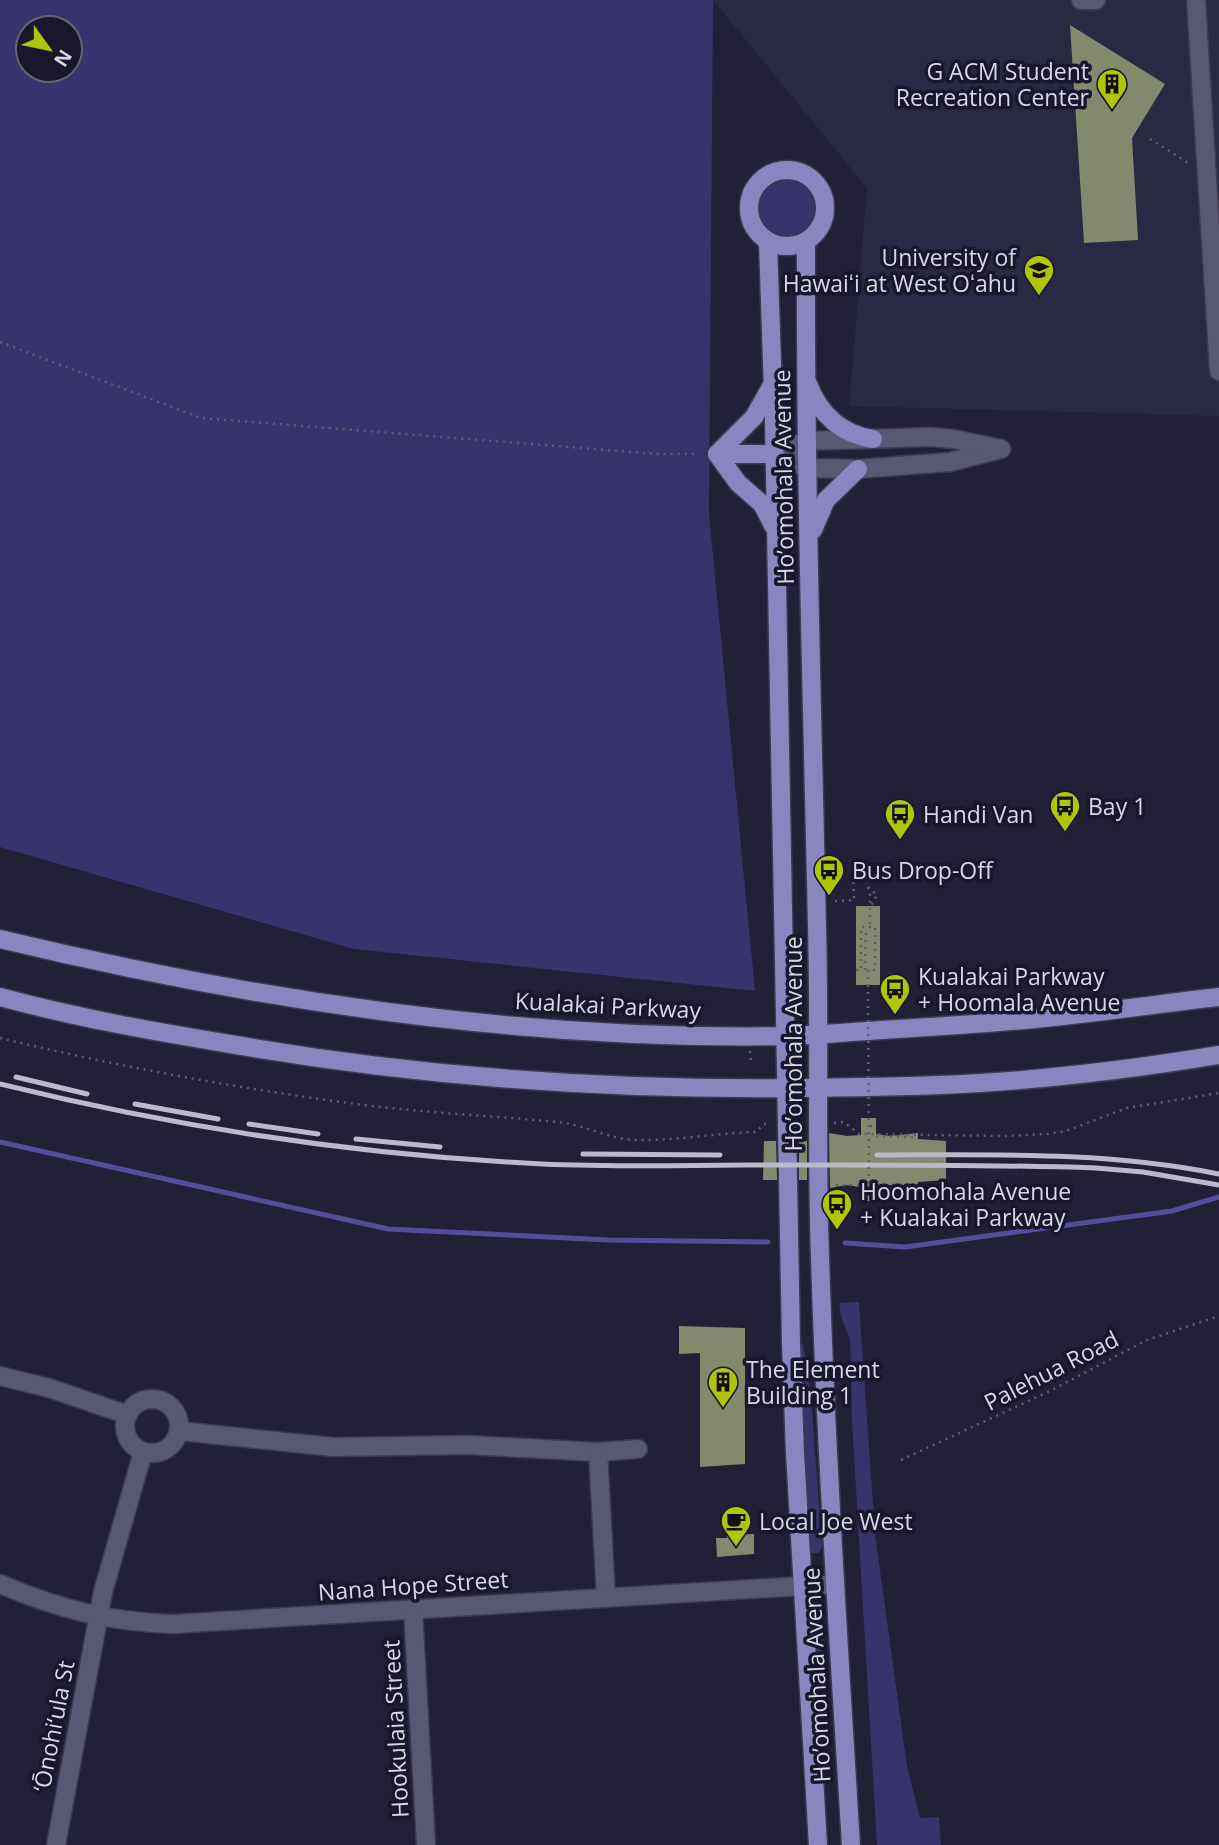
<svg xmlns="http://www.w3.org/2000/svg" width="1219" height="1845" viewBox="0 0 1219 1845" font-family="'Open Sans',sans-serif">
<style>
.built{fill:#2a2944}
.green{fill:#38326d;fill-rule:evenodd}
.lines{fill:none;stroke-linecap:round;stroke-linejoin:round}
.stream{stroke:#554d9b;stroke-width:5}
.building{fill:#82896d}
.minor-casing{stroke:#3c3a4d;stroke-width:21}
.major-casing{stroke:#3c3a4d;stroke-width:21}
.path{stroke:#5e5d71;stroke-width:2.5;stroke-dasharray:2 5;stroke-linecap:butt}
.minor{stroke:#595872;stroke-width:18}
.major{stroke:#8885c0;stroke-width:18}
.rail{stroke:#babaca;stroke-width:5}
.path-bridge{stroke:#5e5d71;stroke-width:2.5;stroke-dasharray:2 5;stroke-linecap:butt}
.labels{text-anchor:middle;dominant-baseline:central;stroke-width:7;stroke-linejoin:round;paint-order:stroke}
.poi-label{font-size:23px;fill:#d7d7e6;stroke:#18172c;text-anchor:start}
.street-label{font-size:23px;fill:#d7d7e6;stroke:#18172c}
</style>
<rect width="100%" height="100%" fill="#212036"/>
<path class="built" d="M713,0H1219V416L849,406L867,188Z"/>
<g class="green">
<path d="M0,0H713L709,514L755,991L354,949L0,847ZM28,28H70V70H28Z"/>
<circle cx="786" cy="209" r="32"/>
<path d="M859,1302L875,1534L907,1766L920,1818L939,1817L941,1845H877L852,1421L850,1339L841,1316L839,1303Z"/>
<path d="M803,1343L811,1395L822,1547L819,1553H808L798,1345Z"/>
<path d="M814,1617H821L827,1726L818,1685Z"/>
</g>
<g class="lines">
<g class="stream">
<path d="M0,1142L388,1229L608,1240L768,1242"/>
<path d="M845,1243L905,1247L1172,1211L1219,1197"/>
</g>
</g>
<g class="building">
<path d="M1070,25L1165,84L1132,138L1138,240L1084,243Z"/>
<rect x="856" y="906" width="24" height="79"/>
<path d="M861,1118H876V1134L890,1136L918,1133V1139L946,1141V1180L918,1182V1188L889,1185L874,1188L875,1201H861V1187L846,1185L830,1188L829,1133L847,1136L861,1135Z"/>
<path d="M764,1141H776L777,1180H763Z"/>
<rect x="799" y="1141" width="8" height="39"/>
<path d="M679,1326L745,1328V1464L700,1467V1353L679,1354Z"/>
<path d="M754,1534V1554L717,1557L716,1538H727V1535Z"/>
</g>
<g class="lines">
<g class="minor-casing">
<g id="minor">
<path d="M1081,0H1096"/>
<path d="M1196,0L1219,371"/>
<path d="M773,454L808,468L858,469L950,462L1001,449"/>
<path d="M773,454L807,441L930,437L954,439L1001,449"/>
<path d="M0,1376L49,1388L128,1415"/>
<circle cx="152" cy="1426" r="27"/>
<path d="M179,1431L333,1447L469,1445L598,1452L638,1449"/>
<path d="M598,1452L606,1597"/>
<path d="M0,1584C58,1609 110,1622 173,1624L835,1584"/>
<path d="M413,1610L426,1845"/>
<path d="M56,1845L103,1592L143,1452"/>
</g>
</g>
<g class="major-casing">
<g id="major">
<circle cx="787" cy="208" r="38"/>
<path d="M806,242C805,470 812,699 817,927C820,1037 816,1147 820,1257C826,1453 839,1649 851,1845"/>
<path d="M768,243L774,421L791,1343L795,1453L818,1845"/>
<path d="M808,384C820,415 841,434 873,439"/>
<path d="M717,454L738,483L762,504L774,527"/>
<path d="M717,454L754,417L771,387"/>
<path d="M717,454H773"/>
<path d="M813,530L826,500L858,469"/>
<path d="M0,939C257,1001 523,1041 789,1036C819,1035 850,1032 881,1030C932,1027 984,1024 1035,1019C1096,1013 1158,1004 1219,997"/>
<path d="M0,997C77,1018 157,1032 236,1045C421,1077 607,1090 795,1088C857,1087 919,1087 980,1083C1060,1078 1140,1068 1219,1055"/>
</g>
</g>
<g class="path">
<path d="M1150,139L1190,164"/>
<path d="M0,342L201,418L658,454H699"/>
<path d="M868,887L870,895V927"/>
<path d="M868,887L877,895L871,906"/>
<path d="M835,901L854,900L853,871"/>
<path d="M856,970H861V927H875V970H868V985"/>
<path d="M865,970L866,928"/>
<path d="M0,1038C120,1067 241,1089 364,1105C429,1113 494,1116 558,1122C585,1125 608,1139 635,1140C675,1141 716,1133 756,1132L764,1124H771"/>
<path d="M750,1051L751,1065"/>
<path d="M834,1123L844,1122L859,1134L1006,1136L1047,1134L1066,1131L1127,1108L1219,1093"/>
<path d="M870,1126H876"/>
<path d="M876,1136L914,1137V1141"/>
<path d="M871,1180V1193L875,1194"/>
<path d="M836,1185H913L912,1180"/>
<path d="M901,1460L1050,1391L1147,1340L1219,1316"/>
</g>
<use href="#minor" class="minor"/>
<use href="#major" class="major"/>
<g class="rail">
<path d="M16,1077L87,1094"/>
<path d="M0,1084C178,1128 359,1155 542,1164C610,1167 679,1166 747,1165C863,1165 980,1164 1096,1168L1143,1172L1219,1185"/>
<path d="M135,1104L218,1119"/>
<path d="M249,1124L318,1134"/>
<path d="M356,1139L440,1147"/>
<path d="M583,1154L720,1155"/>
<path d="M877,1155C992,1155 1106,1151 1219,1174"/>
</g>
<path class="path-bridge" d="M868,985L869,1194H875"/>
</g>
<defs>
<g id="building-pin" transform="scale(1.575)"><path d="M0 17L-7.5 6A9.5 9.5 0 1 1 7.5 6Z" fill="#aec509" stroke="#18172c"/><path d="M-4-6H4V6H1V3H-1V6H-4ZM-2.5-4.3h1.7v1.8h-1.7ZM.8-4.3h1.7v1.8H.8ZM-2.5-1h1.7V.8h-1.7ZM.8-1h1.7V.8H.8Z" fill="#111"/></g>
<g id="university-pin" transform="scale(1.575)"><path d="M0 17L-7.5 6A9.5 9.5 0 1 1 7.5 6Z" fill="#aec509" stroke="#18172c"/><path d="M0-5L7-2L0 1L-7-2ZM-4 1L0 2.5L4 1V4Q0 6-4 4Z" fill="#111"/></g>
<g id="bus-pin" transform="scale(1.575)"><path d="M0 17L-7.5 6A9.5 9.5 0 1 1 7.5 6Z" fill="#aec509" stroke="#18172c"/><path d="M-5-6H5V4H4V6H2V4H-2V6H-4V4H-5ZM-3.5-4V0h7V-4ZM-3.5 1.2v1.5H-2V1.2ZM2 1.2v1.5H3.5V1.2Z" fill="#111"/></g>
<g id="cafe-pin" transform="scale(1.575)"><path d="M0 17L-7.5 6A9.5 9.5 0 1 1 7.5 6Z" fill="#aec509" stroke="#18172c"/><path d="M-5.5-4.5H6V0H3Q3 3.5 0 3.5H-2.5Q-5.5 3.5-5.5 0ZM3-3.2v2h1.7v-2ZM-6 4.5H4V6H-6Z" fill="#111"/></g>
</defs>
<g fill-rule="evenodd">
<use href="#building-pin" x="1112" y="84"/>
<use href="#university-pin" x="1039" y="270"/>
<use href="#bus-pin" x="1065" y="806"/>
<use href="#bus-pin" x="900" y="814"/>
<use href="#bus-pin" x="829" y="870"/>
<use href="#bus-pin" x="895" y="989"/>
<use href="#bus-pin" x="837" y="1204"/>
<use href="#building-pin" x="723" y="1382"/>
<use href="#cafe-pin" x="736" y="1521"/>
</g>
<g class="labels">
<g class="poi-label">
<text x="1089" y="71" text-anchor="end">G ACM Student<tspan x="1089" dy="26">Recreation Center</tspan></text>
<text x="1016" y="257" text-anchor="end">University of<tspan x="1016" dy="26">Hawaiʻi at West Oʻahu</tspan></text>
<text x="1088" y="806">Bay 1</text>
<text x="923" y="814">Handi Van</text>
<text x="852" y="870">Bus Drop-Off</text>
<text x="918" y="976">Kualakai Parkway<tspan x="918" dy="26">+ Hoomala Avenue</tspan></text>
<text x="860" y="1191">Hoomohala Avenue<tspan x="860" dy="26">+ Kualakai Parkway</tspan></text>
<text x="746" y="1369">The Element<tspan x="746" dy="26">Building 1</tspan></text>
<text x="759" y="1521">Local Joe West</text>
</g>
<g class="street-label">
<text transform="translate(783 477) rotate(-91)">Ho’omohala Avenue</text>
<text transform="translate(608 1005) rotate(3)">Kualakai Parkway</text>
<text transform="translate(793 1044) rotate(-90)">Ho’omohala Avenue</text>
<text transform="translate(1051 1370) rotate(-27)">Palehua Road</text>
<text transform="translate(413 1585) rotate(-4)">Nana Hope Street</text>
<text transform="translate(816 1675) rotate(-93)">Ho’omohala Avenue</text>
<text transform="translate(53 1726) rotate(-79)">‘Ōnohi‘ula St</text>
<text transform="translate(395 1729) rotate(-93)">Hookulaia Street</text>
</g>
</g>
<g transform="translate(49 49) rotate(123)"><circle r="33" fill="#18172c" stroke="#646476" stroke-width="2"/>
<path d="M0-5L12 26L0 18L-12 26Z" fill="#aec509"/>
<text y="-10" font-size="19" font-weight="bold" text-anchor="middle" fill="#d7d7e6">N</text>
</g>
</svg>
